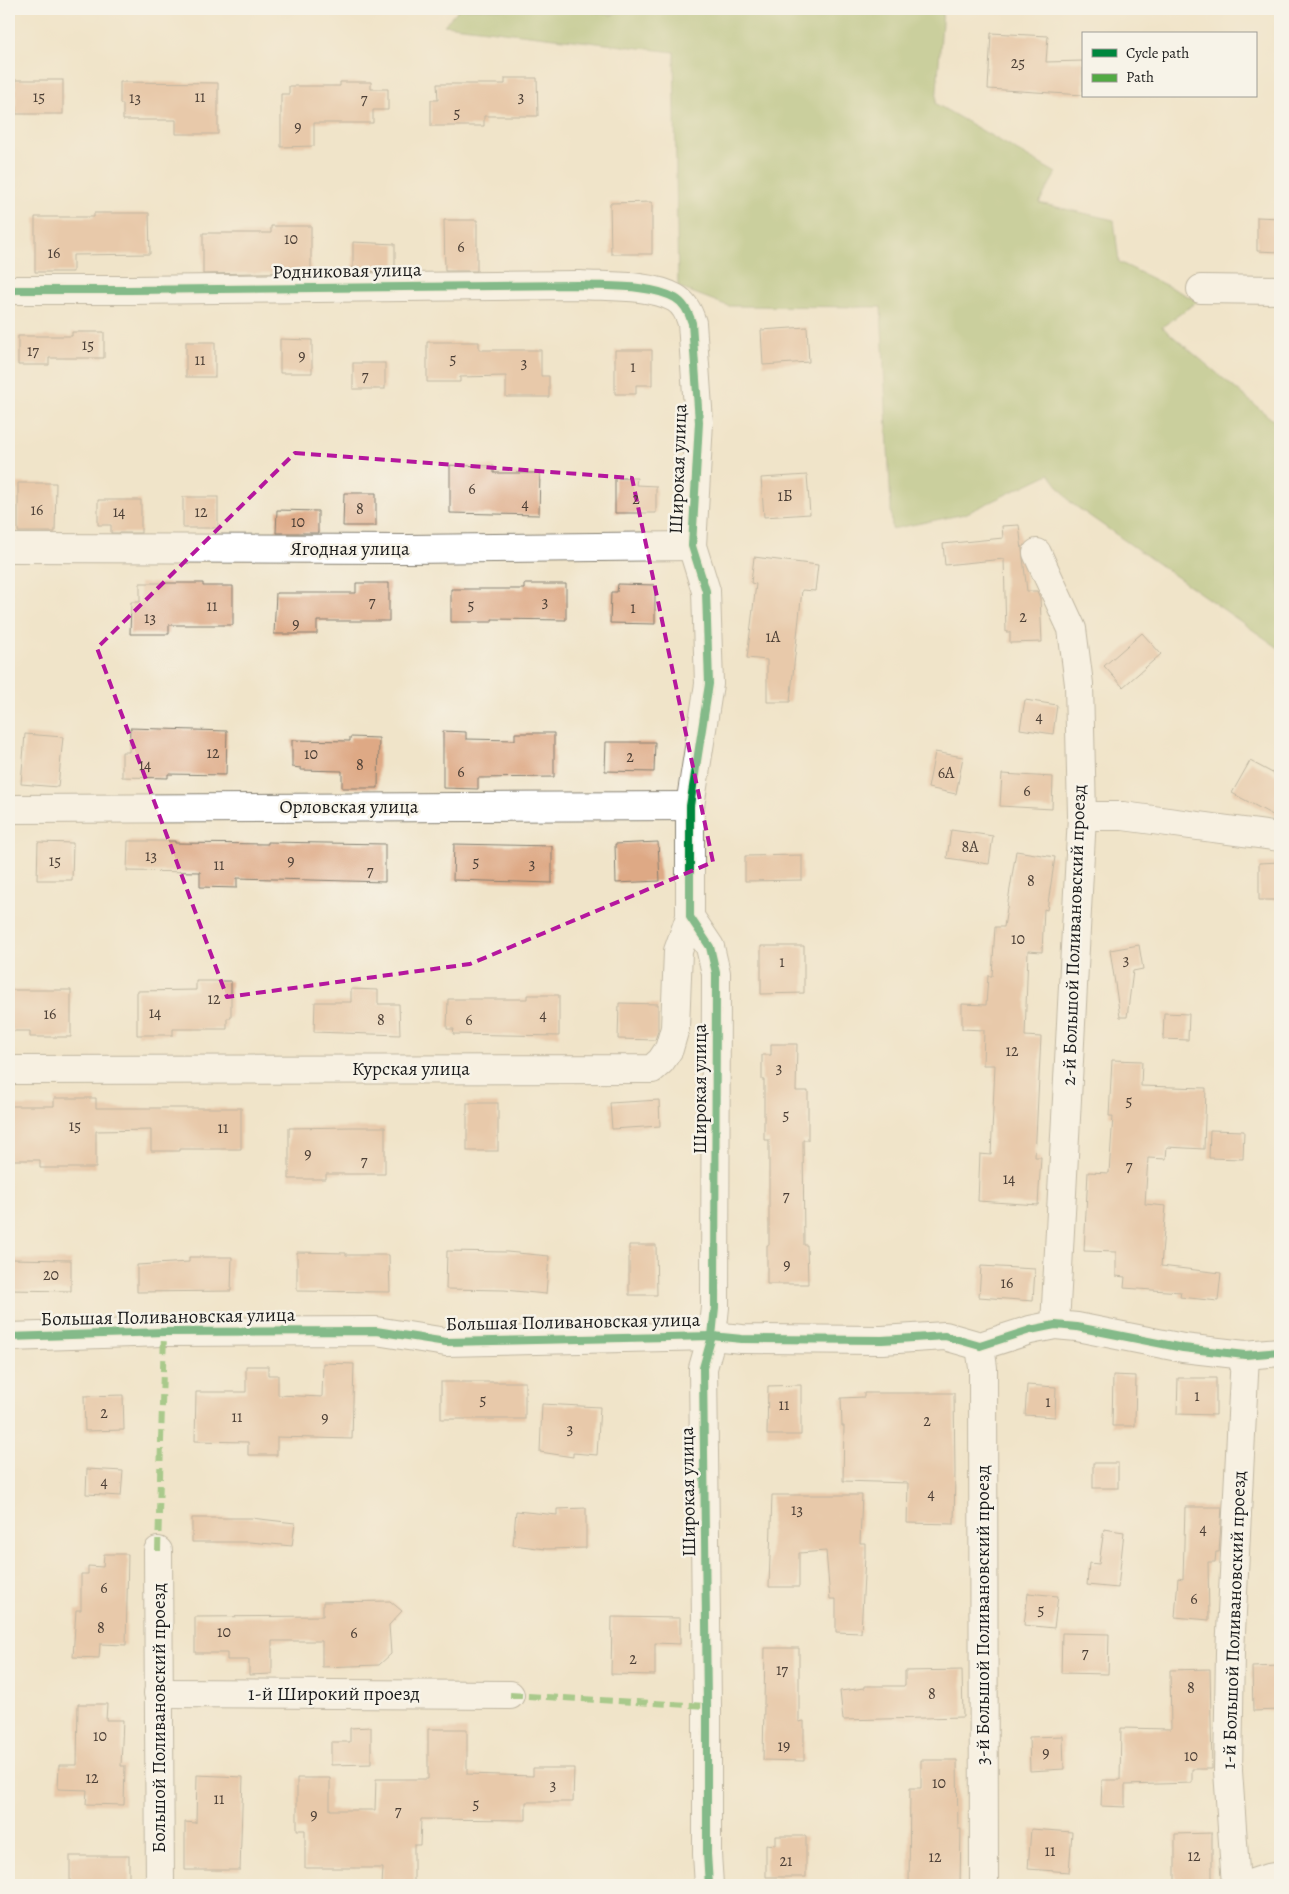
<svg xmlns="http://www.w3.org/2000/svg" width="1289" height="1894" viewBox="0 0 1289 1894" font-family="Alegreya,serif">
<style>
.forest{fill:#9cb667;stroke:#5c6942}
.building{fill:#dea985}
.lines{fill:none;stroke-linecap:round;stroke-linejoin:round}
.minor-casing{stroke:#868072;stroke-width:30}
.minor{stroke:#fff;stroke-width:28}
.quiet{stroke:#52a943;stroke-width:6;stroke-dasharray:12 6;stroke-linecap:butt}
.cycleway-casing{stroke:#f7f3e8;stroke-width:11}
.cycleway{stroke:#00873e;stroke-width:8}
.marked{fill:none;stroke:#b5179e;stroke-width:4;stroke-dasharray:10 6;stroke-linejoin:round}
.labels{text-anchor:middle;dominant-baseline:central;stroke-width:5;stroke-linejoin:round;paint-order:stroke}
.number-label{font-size:16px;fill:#4c3f36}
.street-label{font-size:19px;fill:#1c1c1c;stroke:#f7f3e8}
</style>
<rect width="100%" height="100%" fill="#f7f3e8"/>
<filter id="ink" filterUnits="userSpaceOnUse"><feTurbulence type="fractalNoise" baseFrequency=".02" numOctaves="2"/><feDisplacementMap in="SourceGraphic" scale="10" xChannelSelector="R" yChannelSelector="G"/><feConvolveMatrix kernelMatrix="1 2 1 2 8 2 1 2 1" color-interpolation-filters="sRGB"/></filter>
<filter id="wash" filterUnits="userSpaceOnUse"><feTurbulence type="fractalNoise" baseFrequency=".0096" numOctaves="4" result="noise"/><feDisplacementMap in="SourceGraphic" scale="20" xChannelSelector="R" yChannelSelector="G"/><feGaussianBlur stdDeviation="1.12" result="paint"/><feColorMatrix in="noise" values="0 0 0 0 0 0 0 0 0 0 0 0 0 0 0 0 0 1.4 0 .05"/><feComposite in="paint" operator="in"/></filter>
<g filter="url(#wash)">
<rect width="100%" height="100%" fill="#f0e4c9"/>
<path class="forest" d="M459,9H578L611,15L627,9H943L936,104L1056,173L1039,203L1114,220L1119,262L1198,301L1162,327L1280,426V649L1071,503L1049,474L965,514L892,529L881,307L728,306L678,287L674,52L444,25Z"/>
<g id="blocks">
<g class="building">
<path d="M991,33L1048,36L1046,62L1083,61V95L988,89Z"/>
<path d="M505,78H537L538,116H484V126H431V100H438L437,84H505Z"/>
<rect x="16" y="80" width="47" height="34"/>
<path d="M120,82L218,83V134H176V120H123V104H120Z"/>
<path d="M340,82H371V89H388V110H373V123H314V146L281,147V94H289V86H340Z"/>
<path d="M652,202V254H611L610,203Z"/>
<path d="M94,213H149L150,254L73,255V272H35V217H94Z"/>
<path d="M1257,217L1280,218V252L1257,251Z"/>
<path d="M444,220H477V271H445Z"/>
<path d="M271,226H311V272L203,274V233H271Z"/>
<path d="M353,242L395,244V271L353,272Z"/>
<path d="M807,327L809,362L763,365L761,330Z"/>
<path d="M72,332H104V358H49V365H18V336H72Z"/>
<path d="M280,339L312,340V373H280Z"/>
<rect x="186" y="342" width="29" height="35"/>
<path d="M427,342H479V350H541V376H549V397H506V376L460,377V382H427Z"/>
<path d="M615,350H652V385H636V394H615Z"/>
<rect x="353" y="363" width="32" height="26"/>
<path d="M450,465L494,466V473H540L539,515L450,513Z"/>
<path d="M807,475L810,514L764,517L761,478Z"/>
<path d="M615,478H637L636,485L656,486V513H615Z"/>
<path d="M18,483H56L55,532H18Z"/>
<path d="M344,493H376V526H343Z"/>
<rect x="183" y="497" width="35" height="31"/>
<path d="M98,500H141V533H111V525H98Z"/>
<path d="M277,510L318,511V533H276Z"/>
<path d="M1019,525L1027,591H1037L1040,598L1042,642L1010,643V632H1006L1004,559L945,565L943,544L1003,538L1002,526Z"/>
<path d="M754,557L818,565L815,591L802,590L790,702H767V660L747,658L756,584L751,583Z"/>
<path d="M140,583H203V586H233V625H169V634H130L131,602H140Z"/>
<path d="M356,583H389V621H317V634H274L276,593H356Z"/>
<path d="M524,584H566V620L492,619V622H451V589H524Z"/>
<path d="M618,584L655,585V624L610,623L611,592H617Z"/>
<path d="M1142,633L1161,654L1123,687L1104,666Z"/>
<path d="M1025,700L1057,705L1053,734L1020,729Z"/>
<path d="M130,728L227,731L226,775L168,774V778L122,777V752H129Z"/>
<path d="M443,731L466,732V739L515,740V733H554V777L478,778V789L443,788Z"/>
<path d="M25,734L63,737L58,787L21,784Z"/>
<path d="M350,737L379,738L378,788H342V771L301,770V768L292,767V740L350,741Z"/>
<path d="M606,742H655L654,772L605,771Z"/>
<path d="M935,752L963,757L956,794L928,788Z"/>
<path d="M1250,761L1280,777V819L1232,793Z"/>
<path d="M1002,774L1053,777L1052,809L1000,806Z"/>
<path d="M951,830L993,836L989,864L947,858Z"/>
<path d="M128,841H175V843L268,844V842L385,844V882L237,878V888L200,887V872L127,871Z"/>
<path d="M38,842L73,843L72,880H37Z"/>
<path d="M658,842L660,881L616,883L615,844Z"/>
<path d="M454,844L552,846V883L453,880Z"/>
<path d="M1016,851L1055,857L1047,910L1044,909L1042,952L1028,951L1025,1036L1041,1037L1035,1157H1041L1038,1205L978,1201L980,1154L991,1155L995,1065H983L984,1030L962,1029V1004L986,1005L988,976H992L995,927H1004Z"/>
<path d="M802,855V880L745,881V856Z"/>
<path d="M1280,862V900H1259V863Z"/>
<path d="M1139,945L1143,969L1133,971L1127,1017H1120L1110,950Z"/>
<path d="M761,946H804V993L761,994Z"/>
<path d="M196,981H231V1018H227V1029H173V1035H137V991L196,990Z"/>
<path d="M351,989L378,990V1004H399L400,1035L314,1032L315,1002H351Z"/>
<path d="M9,990H71V1037H30V1031H9Z"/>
<path d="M527,995H559V1036L453,1034L454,1029H447L448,999H527Z"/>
<path d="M619,1003L658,1004V1031L655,1040L618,1039Z"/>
<path d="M1164,1013L1189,1014L1188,1040L1163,1039Z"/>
<path d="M771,1044H797L796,1091H808V1140H803L804,1245H807L808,1284H767V1245H769V1140H764V1080H762V1055H771Z"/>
<path d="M1112,1060L1142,1061L1141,1086L1206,1088L1204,1149L1167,1147L1166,1159L1148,1158L1145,1204L1166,1206L1161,1266L1221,1273L1218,1301L1180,1297L1181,1292L1124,1288L1125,1277L1116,1276V1252L1084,1251L1088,1172L1109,1173L1113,1116H1109Z"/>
<path d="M54,1098H96V1108H241V1149H179V1151H151V1130L96,1131V1168H40V1160H9V1106H54Z"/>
<path d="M659,1100L660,1126L612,1129L610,1103Z"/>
<rect x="467" y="1103" width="31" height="48"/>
<path d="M351,1127H385V1174H326V1179H289V1128Z"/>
<path d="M1210,1130L1244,1131L1243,1159L1209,1158Z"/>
<path d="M629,1245H656L657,1295H629Z"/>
<path d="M447,1251L507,1252L549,1256L546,1294L504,1290L446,1289Z"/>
<path d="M297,1252L346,1253V1255H389L390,1292L297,1291Z"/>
<path d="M189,1257H232L231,1291L137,1292V1265L189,1262Z"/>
<path d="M9,1259L71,1260V1291L9,1290Z"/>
<path d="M981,1266L1035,1269L1033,1301L979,1297Z"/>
<path d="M323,1363L354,1364L352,1439L277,1437V1455H248V1442L195,1441L196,1392H246V1366H268V1375H278V1395L322,1397Z"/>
<path d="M1113,1375L1136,1376L1135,1426H1112Z"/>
<path d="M1178,1378H1216V1415L1177,1414Z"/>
<rect x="441" y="1382" width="84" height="37"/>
<path d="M801,1385V1435H767L768,1386Z"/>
<path d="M1027,1385L1056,1387L1055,1417L1025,1415Z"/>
<path d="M864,1393H954L955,1472L954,1524L907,1523L908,1483L843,1481L844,1426H842L841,1398L864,1397Z"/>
<path d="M123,1395L124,1430L85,1431L84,1396Z"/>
<path d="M542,1404L600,1407L597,1455L573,1453V1457L540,1452Z"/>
<rect x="1093" y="1463" width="25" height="25"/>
<path d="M87,1469L123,1471L121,1496L86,1494Z"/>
<path d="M772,1495H862L860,1543H865V1556L861,1633L836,1632V1599H830L826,1551L799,1553V1587H769Z"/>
<path d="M1185,1507H1222L1219,1552H1216L1215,1562H1208L1209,1620L1175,1617L1178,1578L1183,1579Z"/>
<path d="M586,1508V1548L546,1549L513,1545L516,1511L557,1515V1509Z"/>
<path d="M192,1518H251L295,1523L292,1546L250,1542H192Z"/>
<path d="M1104,1529L1124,1532L1118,1588L1087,1585L1089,1563L1099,1564Z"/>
<path d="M104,1554H128L126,1645L100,1644L99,1658L73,1657L76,1610H81V1574H88V1566L103,1567Z"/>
<path d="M1028,1593L1058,1596L1054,1628L1024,1625Z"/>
<path d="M390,1601L402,1611L389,1625L391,1654L379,1665L322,1667V1641H272V1674L249,1675V1660H227V1653H195V1617L323,1616V1602Z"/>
<path d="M612,1617L680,1618V1644L655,1643V1675L611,1674Z"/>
<path d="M1062,1633L1109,1634L1108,1674L1061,1673Z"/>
<path d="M765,1648H799V1722L804,1721V1761L763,1760Z"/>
<path d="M1280,1666V1710L1253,1711L1252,1667Z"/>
<path d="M1210,1669L1212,1769H1192V1783L1125,1785V1807L1101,1806L1102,1780H1120L1121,1728L1171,1729L1170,1670Z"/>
<path d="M962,1670L963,1717L843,1720L840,1691L865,1688V1686H905V1671Z"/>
<path d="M78,1704H107L106,1720H123L121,1766H125L124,1805L86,1804L87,1790L58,1789L59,1765H77Z"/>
<path d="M371,1727V1764L331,1765V1742H350V1728Z"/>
<path d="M428,1729H467V1774L533,1776V1768H574L573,1802H526V1820L421,1819L420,1845H414V1885H382L383,1868H305V1830H297V1778H330V1810H375L376,1779H428Z"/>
<path d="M1063,1736L1064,1769L1030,1771L1029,1737Z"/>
<path d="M921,1760H957L958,1829H961L960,1885H909L910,1788H921Z"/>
<path d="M197,1775L243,1777L240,1870H185V1822L196,1823Z"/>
<path d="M1031,1829L1072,1832L1069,1872L1028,1869Z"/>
<path d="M1212,1833V1880L1202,1879V1885H1175V1834Z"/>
<path d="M776,1836H806V1877H766V1844L776,1845Z"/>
<rect x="70" y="1856" width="59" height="29"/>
</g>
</g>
</g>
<g filter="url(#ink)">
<use href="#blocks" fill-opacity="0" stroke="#868072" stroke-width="1"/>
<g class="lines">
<g class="minor-casing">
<g id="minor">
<path d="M1201,289L1280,290"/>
<path d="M9,290H130L579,285C607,287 650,284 675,298C684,303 689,313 692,323L699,422L692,546L706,591L709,684L690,806V917L710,947L716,973L715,1307L712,1336L703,1368L707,1706V1854L709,1885"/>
<path d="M9,548L408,549L692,546"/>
<path d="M1037,553L1072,629L1079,684L1082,816L1055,1325"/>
<path d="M9,809L690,806"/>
<path d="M1082,816H1123L1280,837"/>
<path d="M9,1070L652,1069L661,1061L669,1049L675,1028L678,951L690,917"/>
<path d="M9,1337L164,1332L376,1331L446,1342L712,1336L742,1339L882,1340L945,1336L980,1346L1030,1330L1055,1325L1077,1327L1183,1348L1245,1355L1280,1352"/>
<path d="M980,1346L983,1368L984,1885"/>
<path d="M158,1551L160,1885"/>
<path d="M158,1693L510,1695"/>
<path d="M1236,1885L1228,1771L1230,1652L1245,1355"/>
<path d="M1247,1885L1268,1878L1280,1876"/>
</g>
</g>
<use href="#minor" class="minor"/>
<g class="quiet">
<path d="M158,1551L164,1332"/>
<path d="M510,1695L707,1706"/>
</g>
<g class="cycleway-casing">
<g id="cycleway">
<path d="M9,290H130L579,285C607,287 650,284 675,298C684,303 689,313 692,323L699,422L692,546L706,591L709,684L690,806V917L710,947L716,973L715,1307L712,1336L703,1368L707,1706V1854L709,1885"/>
<path d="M9,1337L164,1332L376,1331L446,1342L712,1336L742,1339L882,1340L945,1336L980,1346L1030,1330L1055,1325L1077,1327L1183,1348L1245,1355L1280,1352"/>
</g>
</g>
<use href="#cycleway" class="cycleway"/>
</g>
</g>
<path d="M0 0H1289V1894H0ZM295,453L632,478L713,862L470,964L227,997L97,648Z" fill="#f0e4c9" fill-opacity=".55" fill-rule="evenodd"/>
<path class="marked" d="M295,453L632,478L713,862L470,964L227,997L97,648Z"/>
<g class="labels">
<g class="number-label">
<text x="1018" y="63">25</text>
<text x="39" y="97">15</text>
<text x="200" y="97">11</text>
<text x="521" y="97">3</text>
<text x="135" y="98">13</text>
<text x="364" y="99">7</text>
<text x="457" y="113">5</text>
<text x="298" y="127">9</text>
<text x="291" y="239">10</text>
<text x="461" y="247">6</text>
<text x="54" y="253">16</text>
<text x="88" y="345">15</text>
<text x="33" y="351">17</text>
<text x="302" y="356">9</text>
<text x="453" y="359">5</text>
<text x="200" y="360">11</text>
<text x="524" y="363">3</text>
<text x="633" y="367">1</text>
<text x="365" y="376">7</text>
<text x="472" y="489">6</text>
<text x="785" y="496">1Б</text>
<text x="636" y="499">2</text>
<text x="525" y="504">4</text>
<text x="360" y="509">8</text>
<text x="37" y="510">16</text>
<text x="119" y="512">14</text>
<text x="201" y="512">12</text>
<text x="298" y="522">10</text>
<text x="372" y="602">7</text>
<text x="545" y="602">3</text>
<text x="471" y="605">5</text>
<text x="212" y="606">11</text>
<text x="633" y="608">1</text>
<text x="1023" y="617">2</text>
<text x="150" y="618">13</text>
<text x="296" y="624">9</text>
<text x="773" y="637">1А</text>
<text x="1039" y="717">4</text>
<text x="213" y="753">12</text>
<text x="311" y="754">10</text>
<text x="630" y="757">2</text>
<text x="145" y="765">14</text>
<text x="360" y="765">8</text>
<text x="461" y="772">6</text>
<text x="946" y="773">6А</text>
<text x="1027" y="791">6</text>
<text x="970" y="847">8А</text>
<text x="151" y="856">13</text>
<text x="55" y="861">15</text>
<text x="291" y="861">9</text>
<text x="476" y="862">5</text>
<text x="532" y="864">3</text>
<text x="219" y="865">11</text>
<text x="370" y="871">7</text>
<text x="1031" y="881">8</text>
<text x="1018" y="939">10</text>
<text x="1126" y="960">3</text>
<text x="782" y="962">1</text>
<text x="214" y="999">12</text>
<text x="155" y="1013">14</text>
<text x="50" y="1014">16</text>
<text x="543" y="1015">4</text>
<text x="381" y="1020">8</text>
<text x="469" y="1020">6</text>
<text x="1012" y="1051">12</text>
<text x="779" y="1068">3</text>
<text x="1129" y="1101">5</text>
<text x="786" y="1115">5</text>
<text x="75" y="1126">15</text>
<text x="223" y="1128">11</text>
<text x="308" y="1154">9</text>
<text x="364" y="1161">7</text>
<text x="1129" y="1166">7</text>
<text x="1009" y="1179">14</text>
<text x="786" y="1196">7</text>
<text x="787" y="1265">9</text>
<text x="51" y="1275">20</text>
<text x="1007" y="1283">16</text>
<text x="1197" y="1396">1</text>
<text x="483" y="1400">5</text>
<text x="1048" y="1402">1</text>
<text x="784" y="1405">11</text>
<text x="104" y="1413">2</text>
<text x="237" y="1417">11</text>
<text x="325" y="1418">9</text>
<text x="927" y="1421">2</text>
<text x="570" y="1429">3</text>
<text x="104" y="1482">4</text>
<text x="931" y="1494">4</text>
<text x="797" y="1510">13</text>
<text x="1203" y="1529">4</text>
<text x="104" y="1588">6</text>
<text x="1194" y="1599">6</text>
<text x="1041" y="1610">5</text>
<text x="101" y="1628">8</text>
<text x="224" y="1632">10</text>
<text x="354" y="1633">6</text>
<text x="1085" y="1653">7</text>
<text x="633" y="1659">2</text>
<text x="782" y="1670">17</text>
<text x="1191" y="1688">8</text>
<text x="932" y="1694">8</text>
<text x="100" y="1736">10</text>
<text x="784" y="1746">19</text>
<text x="1046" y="1753">9</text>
<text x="1191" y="1756">10</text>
<text x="92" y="1778">12</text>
<text x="939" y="1783">10</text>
<text x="553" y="1785">3</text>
<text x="219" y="1799">11</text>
<text x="476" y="1804">5</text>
<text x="398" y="1811">7</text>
<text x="314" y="1815">9</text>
<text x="1050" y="1851">11</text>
<text x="1194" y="1856">12</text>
<text x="935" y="1857">12</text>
<text x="786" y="1861">21</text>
</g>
<g class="street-label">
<text transform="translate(347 271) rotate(-1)">Родниковая улица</text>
<text transform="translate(678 469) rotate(-88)">Широкая улица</text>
<text x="350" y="549">Ягодная улица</text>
<text x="349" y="807">Орловская улица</text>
<text transform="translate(1074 935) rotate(-88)">2-й Большой Поливановский проезд</text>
<text x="411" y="1069">Курская улица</text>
<text transform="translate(700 1089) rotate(-90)">Широкая улица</text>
<text transform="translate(168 1317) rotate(-1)">Большая Поливановская улица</text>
<text transform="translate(573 1322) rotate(-1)">Большая Поливановская улица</text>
<text transform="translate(688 1492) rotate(-91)">Широкая улица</text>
<text transform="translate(983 1615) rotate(-90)">3-й Большой Поливановский проезд</text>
<text transform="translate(1234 1620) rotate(-88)">1-й Большой Поливановский проезд</text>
<text x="334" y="1694">1-й Широкий проезд</text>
<text transform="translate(159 1718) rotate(-90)">Большой Поливановский проезд</text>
</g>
</g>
<rect width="1289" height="1894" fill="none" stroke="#f7f3e8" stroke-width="30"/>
<rect x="1082" y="32" width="175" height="65" fill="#f7f3e8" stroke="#9f9d96"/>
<rect x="1092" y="49" width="25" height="8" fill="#00873e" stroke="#9f9d96"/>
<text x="1126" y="58" font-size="15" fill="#1c1c1c">Cycle path</text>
<rect x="1092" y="74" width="25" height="8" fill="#52a943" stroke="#9f9d96"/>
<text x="1126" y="82" font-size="15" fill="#1c1c1c">Path</text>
</svg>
